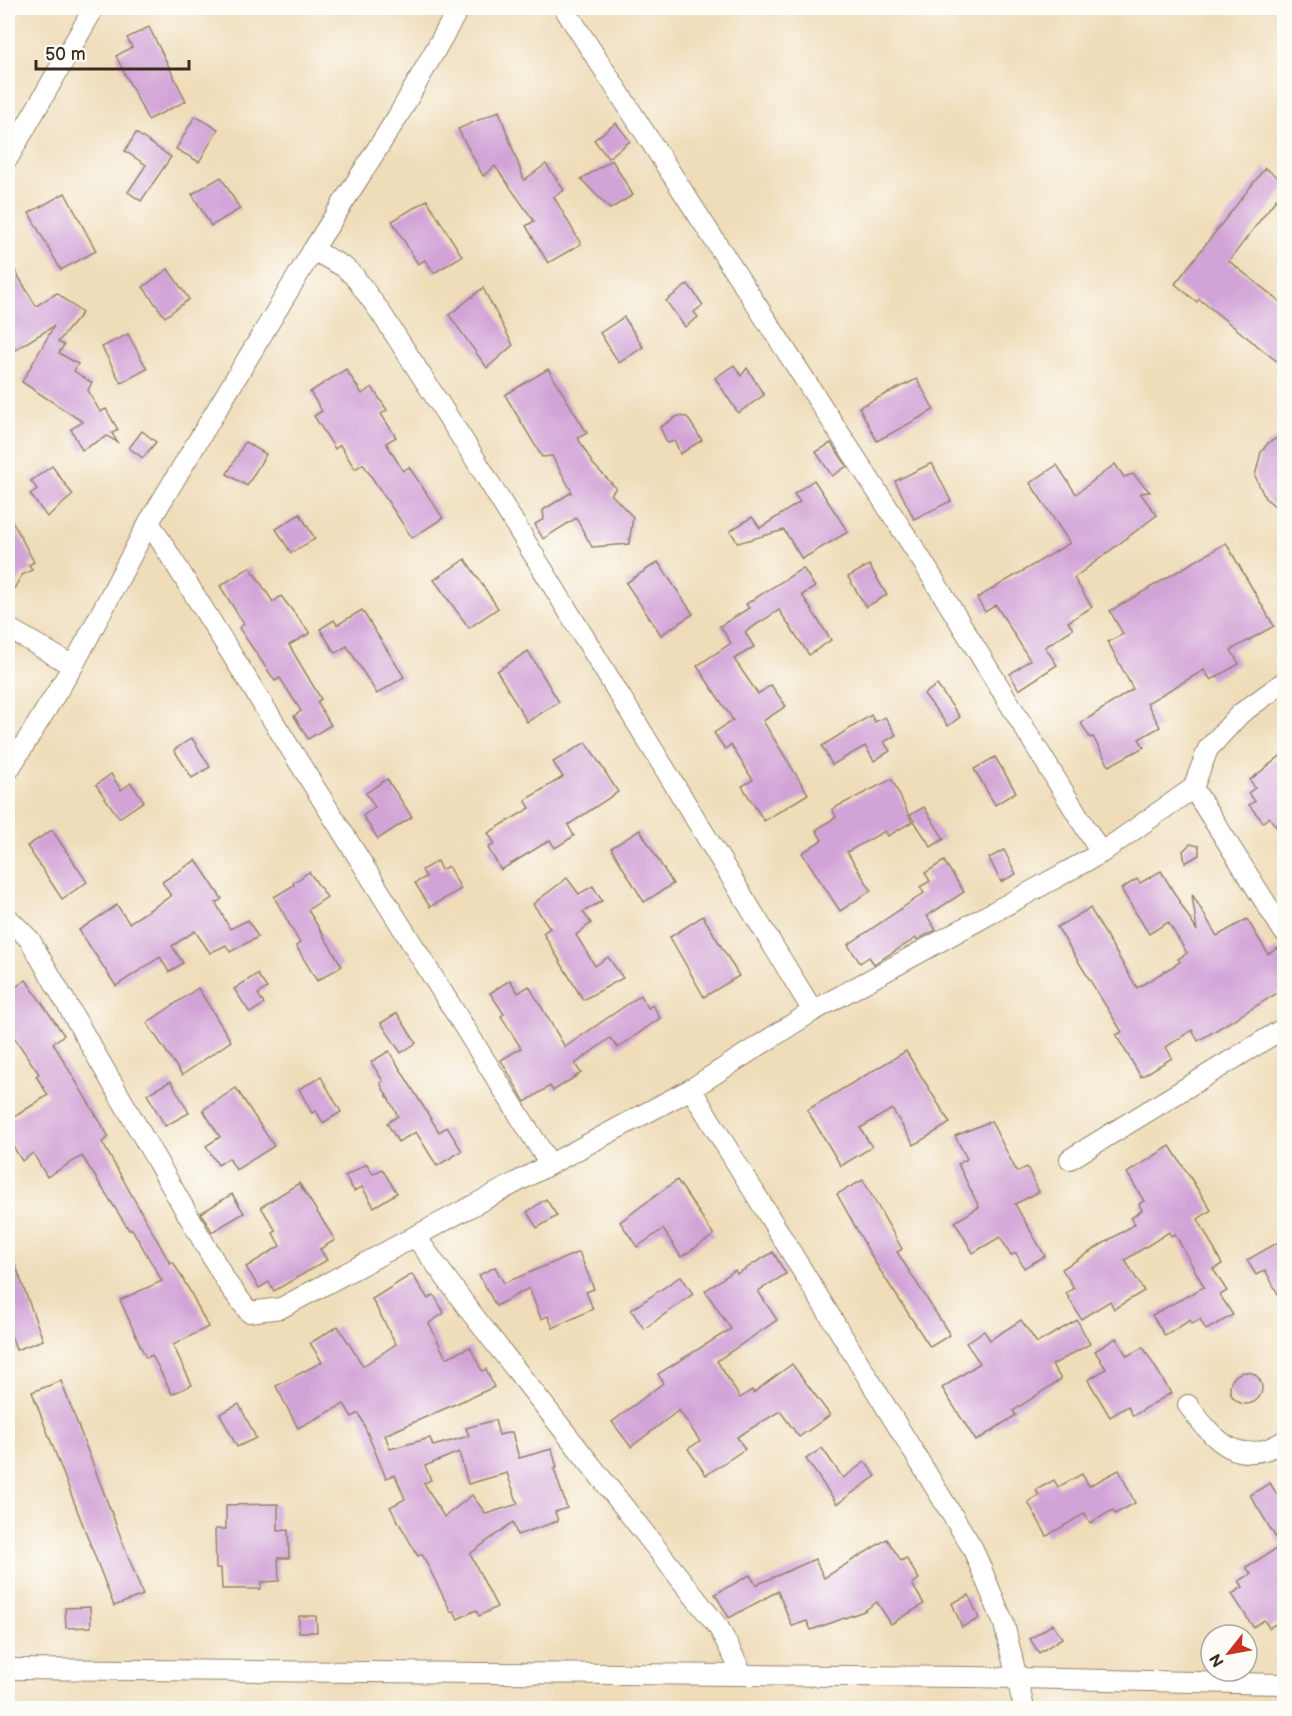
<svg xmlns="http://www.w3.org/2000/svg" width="1292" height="1716" viewBox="0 0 1292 1716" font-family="'Balsamiq Sans',sans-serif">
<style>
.building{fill:#d2a3d7;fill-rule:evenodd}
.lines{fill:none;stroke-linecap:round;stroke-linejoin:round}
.minor-casing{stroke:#95846c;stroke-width:22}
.minor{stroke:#fff;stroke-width:20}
</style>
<rect width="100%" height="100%" fill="#fdfcf7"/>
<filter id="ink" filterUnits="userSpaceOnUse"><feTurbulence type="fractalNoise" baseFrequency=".0167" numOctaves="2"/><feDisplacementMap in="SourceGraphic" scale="12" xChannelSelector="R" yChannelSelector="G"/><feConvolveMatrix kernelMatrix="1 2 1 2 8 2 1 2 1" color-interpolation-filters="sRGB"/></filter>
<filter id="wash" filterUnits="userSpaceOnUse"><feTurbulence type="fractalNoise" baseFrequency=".008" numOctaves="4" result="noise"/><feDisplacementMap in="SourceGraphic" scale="24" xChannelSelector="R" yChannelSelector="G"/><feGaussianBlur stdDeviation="1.35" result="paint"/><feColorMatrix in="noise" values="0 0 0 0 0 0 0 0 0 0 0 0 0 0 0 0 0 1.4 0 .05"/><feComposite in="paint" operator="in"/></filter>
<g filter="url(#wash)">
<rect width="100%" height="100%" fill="#efddba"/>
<g id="blocks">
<g class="building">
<path d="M149,27L186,101L148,120L116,56L132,47L127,38Z"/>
<path d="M499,111L524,180L546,164L564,190L554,197L581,244L548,263L526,226L534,221L495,166L483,176L458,129Z"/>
<path d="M195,116L218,129L199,162L176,149Z"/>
<path d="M616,123L630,141L608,158L594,140Z"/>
<path d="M136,133L171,157L141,201L128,192L146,165L125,151Z"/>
<path d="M612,160L633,195L610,209L581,179Z"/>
<path d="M1265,168L1284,182V189L1229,261L1284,305V367L1199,299L1197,302L1175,284Z"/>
<path d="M221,177L240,209L211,226L192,194Z"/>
<path d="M65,193L96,251L61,270L29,213Z"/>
<path d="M427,200L462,256L434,273L425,260L418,264L392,221Z"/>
<path d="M8,259L36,306L57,293L82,313L58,342L64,345L59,353L78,364L74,371L92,383L88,390L100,412L106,409L118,430L112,433L117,442L107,436L82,450L71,429L83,422L22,382L54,326L8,354Z"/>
<path d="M168,269L189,299L165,317L143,287Z"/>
<path d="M688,284L703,305L694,312L698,317L685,327L666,301Z"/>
<path d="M483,288L513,345L487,368L449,315Z"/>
<path d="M624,317L643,347L619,363L600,333Z"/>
<path d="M128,334L147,369L121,383L102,347Z"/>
<path d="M734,365L741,376L747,368L764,395L738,413L715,378Z"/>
<path d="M346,369L362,394L372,387L387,410L381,414L396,437L386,443L403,471L409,467L443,518L412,538L363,464L355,469L340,445L335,449L314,416L322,411L310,392Z"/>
<path d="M548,369L587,433L578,438L593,464L616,488L611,494L633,517L629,544L592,547L576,518L543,539L535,524L544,519L543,510L572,492L552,456L542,457L505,395Z"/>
<path d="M917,379L934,410L877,441L859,407Z"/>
<path d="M678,416L687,417L702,440L680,454L675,441L667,443L660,427Z"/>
<path d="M142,431L156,442L143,458L129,448Z"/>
<path d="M1284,434V513L1265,498L1255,476L1261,452L1268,443Z"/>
<path d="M245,442L266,454L247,486L227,474Z"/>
<path d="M831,443L847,466L832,476L816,452Z"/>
<path d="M932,463L951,501L914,519L895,481Z"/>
<path d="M1115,464L1124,477L1133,474L1150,492L1140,493L1157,515L1074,578L1092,607L1068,622L1073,629L1045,647L1057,665L1019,690L1010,674L1030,660L996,605L985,612L977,598L1070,543L1030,483L1057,465L1076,494Z"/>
<path d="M52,466L73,495L47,517L30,494L37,489L31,481Z"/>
<path d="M814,480L848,532L802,559L784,530L738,543L730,531L752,517L760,528L800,502L794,494Z"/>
<path d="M8,513L34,562L29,565L32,570L22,575L8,599Z"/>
<path d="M300,514L315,539L291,553L276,529Z"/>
<path d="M1226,543L1274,626L1231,650L1239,664L1211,680L1204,670L1147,703L1160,727L1139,739L1144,747L1109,766L1093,737L1090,738L1081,723L1133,689L1108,642L1123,634L1110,611Z"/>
<path d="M465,559L498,608L469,628L434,580Z"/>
<path d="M658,562L693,614L661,635L626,583Z"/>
<path d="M869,565L887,595L866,607L848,577Z"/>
<path d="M250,567L273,602L281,596L310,633L289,645L321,699L317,702L331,725L308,739L294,716L301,711L280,678L275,681L239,628L244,624L220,586Z"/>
<path d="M803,568L815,587L802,595L831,640L809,655L779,610L745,632L754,647L734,659L758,694L771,685L786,706L763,721L808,794L764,821L742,786L753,780L731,745L725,749L714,733L733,720L697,666L731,643L720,626L749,608L746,604Z"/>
<path d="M362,610L404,677L377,694L347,646L335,653L320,629L334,620L337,625Z"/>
<path d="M528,651L559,702L527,722L497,671Z"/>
<path d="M937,685L960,717L948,726L924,694Z"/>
<path d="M871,715L875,722L885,717L896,735L884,742L890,751L874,761L865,746L832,765L822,746Z"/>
<path d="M192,738L210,767L192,778L174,750Z"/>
<path d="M586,742L618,792L568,825L574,836L555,848L550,840L501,870L488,848L495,844L488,833L530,808L525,800L563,777L553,762Z"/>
<path d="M1284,753V837L1269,817L1263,822L1249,805L1255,801L1248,793L1255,788L1250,780Z"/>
<path d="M995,757L1016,792L995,805L974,769Z"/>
<path d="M111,774L121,790L131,783L144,801L119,818L96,785Z"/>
<path d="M387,779L412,817L378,839L363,816L375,807L366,793Z"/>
<path d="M892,779L912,822L888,836L885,831L847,852L871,890L840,911L802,853L822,840L816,830L836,817L832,809Z"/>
<path d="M924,807L944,839L931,847L910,815Z"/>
<path d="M52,830L87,882L62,899L27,846Z"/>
<path d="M640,830L673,884L644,902L611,848Z"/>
<path d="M1190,844L1199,846V855L1185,863L1183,851Z"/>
<path d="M1004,850L1016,874L1001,882L989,858Z"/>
<path d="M196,860L222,899L216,903L230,929L248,920L258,937L230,952L226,945L210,953L195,931L172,946L183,963L169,972L160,957L116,986L79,930L117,905L129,923L171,896L162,882Z"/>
<path d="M437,861L441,870L448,866L461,889L430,907L415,883L426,877L422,870Z"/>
<path d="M944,861L964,892L927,916L936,930L917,940L916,938L874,964L869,957L860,963L848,945L924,893L920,887L930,881L925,873Z"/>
<path d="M1161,871L1197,931L1192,894L1217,936L1247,919L1268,954L1278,948L1284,958V989L1198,1041L1192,1030L1166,1047L1172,1058L1141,1077L1116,1035L1122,1032L1057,927L1090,908L1137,988L1180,962L1178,959L1187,953L1168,922L1149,934L1121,889L1137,879L1140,883Z"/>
<path d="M309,872L327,897L308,910L342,966L317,981L296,946L300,943L274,897L294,885L293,883Z"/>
<path d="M567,878L579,894L593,886L602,901L583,912L591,923L576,935L595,966L608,957L623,978L583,1000L543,933L550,928L533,904Z"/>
<path d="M703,916L739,976L704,997L670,937Z"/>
<path d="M257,974L267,988L258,994L264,1004L250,1013L234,989Z"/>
<path d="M26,980L64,1035L53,1043L109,1137L102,1142L170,1263L173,1262L191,1293L208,1327L173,1345L192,1385L172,1394L152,1355L146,1358L120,1300L162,1281L132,1229L129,1230L82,1156L47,1177L33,1153L22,1161L8,1138V1121L48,1095L36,1076L39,1074L8,1028V992Z"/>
<path d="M510,980L518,993L529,986L565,1047L641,995L648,1008L653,1005L660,1018L618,1048L610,1038L575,1064L581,1073L553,1091L550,1086L525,1102L501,1060L521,1048L501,1016L504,1014L490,993Z"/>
<path d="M198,988L231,1041L182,1075L147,1023Z"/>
<path d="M397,1013L416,1043L401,1053L381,1023Z"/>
<path d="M389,1051L439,1132L447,1127L462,1151L437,1166L416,1132L398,1142L387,1123L398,1116L380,1083L383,1081L371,1062Z"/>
<path d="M906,1051L950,1123L914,1145L892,1109L860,1128L872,1147L841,1166L807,1110Z"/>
<path d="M321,1077L341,1112L323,1123L316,1111L312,1113L299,1089Z"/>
<path d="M171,1081L189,1113L165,1126L147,1094Z"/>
<path d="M236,1088L274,1146L236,1170L229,1158L218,1165L206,1146L220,1137L203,1110Z"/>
<path d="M991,1121L1017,1172L1027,1167L1039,1192L1015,1204L1045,1256L1024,1268L1016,1253L1011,1255L1000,1237L973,1253L955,1222L979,1207L958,1164L967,1159L955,1136Z"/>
<path d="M1170,1146L1211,1210L1198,1219L1222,1264L1213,1269L1227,1291L1220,1295L1233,1315L1206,1330L1200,1319L1192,1324L1190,1320L1165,1336L1152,1315L1204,1287L1175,1234L1171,1236L1169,1232L1125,1260L1144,1291L1114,1309L1110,1301L1081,1319L1066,1293L1074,1288L1062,1269L1135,1224L1131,1218L1142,1210L1139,1204L1144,1201L1127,1173Z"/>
<path d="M367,1164L373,1174L382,1169L397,1193L374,1207L362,1187L354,1191L345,1176Z"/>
<path d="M677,1180L714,1235L681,1257L663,1229L637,1247L620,1222Z"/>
<path d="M863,1180L902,1249L897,1252L950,1335L930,1347L876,1264L837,1194Z"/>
<path d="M299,1183L335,1240L320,1249L327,1260L274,1291L269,1282L259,1288L246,1267L280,1246L273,1233L276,1231L261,1207Z"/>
<path d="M232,1194L244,1213L212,1232L201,1213Z"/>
<path d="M546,1199L557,1216L537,1228L527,1212Z"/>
<path d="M1284,1239V1305L1265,1270L1256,1275L1247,1260Z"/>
<path d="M9,1248L43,1340L16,1350L8,1326Z"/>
<path d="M579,1252L594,1289L586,1292L593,1309L553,1328L548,1316L541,1319L529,1288L496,1306L479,1275L495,1267L504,1283Z"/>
<path d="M773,1252L786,1274L758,1291L777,1320L717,1361L740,1398L752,1390L753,1393L792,1364L830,1415L799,1437L780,1411L737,1437L745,1449L706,1475L688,1449L700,1441L679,1410L631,1447L612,1422L663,1383L658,1374L731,1329L705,1291L735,1270L737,1274Z"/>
<path d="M412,1274L428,1299L434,1295L444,1313L429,1323L446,1358L470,1347L482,1371L486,1369L494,1387L385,1435L390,1449L430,1438L433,1446L469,1436L466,1428L495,1420L499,1435L512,1432L519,1458L552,1449L557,1468L554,1469L567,1508L555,1512L558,1521L517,1535L513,1522L470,1554L497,1607L479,1616L476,1610L458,1619L454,1611L451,1612L422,1554L418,1556L390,1507L405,1499L395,1475L386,1478L359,1413L352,1417L344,1404L298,1428L276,1386L322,1362L310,1343L338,1326L363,1366L396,1344L372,1299ZM459,1452L468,1484L507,1473L518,1504L486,1514L472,1495L444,1517L424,1483L431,1480L425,1466Z"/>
<path d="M681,1276L693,1294L644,1329L631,1310Z"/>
<path d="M1021,1320L1037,1343L1077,1320L1090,1344L1052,1365L1061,1379L1013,1411L1016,1415L976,1441L942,1388L980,1363L966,1343L984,1331L990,1340Z"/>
<path d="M1116,1338L1127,1356L1143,1347L1171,1393L1133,1416L1128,1406L1110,1417L1088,1380L1106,1369L1095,1351Z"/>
<circle cx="1246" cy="1388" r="16"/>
<path d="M61,1381L143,1595L114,1606L32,1392Z"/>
<path d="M239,1404L256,1438L237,1447L220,1414Z"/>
<path d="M822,1448L843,1478L865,1462L876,1476L837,1504L806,1459Z"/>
<path d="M1119,1470L1135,1503L1115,1514L1113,1510L1090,1523L1085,1513L1047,1536L1028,1502L1039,1495L1036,1490L1054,1480L1058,1487L1082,1474L1089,1486Z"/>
<path d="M1270,1483L1284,1506V1619L1269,1628L1264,1620L1253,1627L1232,1594L1243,1587L1239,1581L1251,1574L1246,1567L1281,1546L1250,1495Z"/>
<path d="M278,1504V1531L288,1530L289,1558H278L279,1581L261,1582V1589H222L221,1568H216L215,1529H226V1505Z"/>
<path d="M887,1539L901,1561L906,1558L919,1579L912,1584L924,1604L891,1624L877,1602L864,1611L811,1630L807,1621L792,1626L778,1591L729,1618L715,1594L750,1575L756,1585L815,1559L824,1578Z"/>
<path d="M969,1595L979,1619L962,1627L952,1603Z"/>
<path d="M90,1607L91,1627L66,1628L65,1608Z"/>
<path d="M299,1616H316L317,1632H299Z"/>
<path d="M1053,1624L1062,1638L1039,1653L1030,1639Z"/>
</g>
</g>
</g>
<g filter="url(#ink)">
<use href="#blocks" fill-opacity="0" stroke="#95846c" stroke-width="1.5"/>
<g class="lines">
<g class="minor-casing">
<g id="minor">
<path d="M564,8L921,559L1101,853"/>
<path d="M8,158L94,8"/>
<path d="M313,250L344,267L354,276L381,313L472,454L813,1011"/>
<path d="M149,522L549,1163"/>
<path d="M8,628L73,666"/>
<path d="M8,771L73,666L149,522L313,250L398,116L459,8"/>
<path d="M1193,788L1284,932"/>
<path d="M8,918L30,940L227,1283L249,1312L281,1308L691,1089L813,1011L1101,853L1193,788L1208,749L1240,714L1284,682"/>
<path d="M691,1089L973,1549L1004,1624L1024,1708"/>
<path d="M1070,1159L1284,1028"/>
<path d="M415,1236L473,1315L719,1628L743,1675"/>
<path d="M1188,1405C1215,1441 1238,1469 1284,1441"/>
<path d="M8,1669L971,1677L1284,1684"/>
</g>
</g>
<use href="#minor" class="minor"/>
</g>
</g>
<rect width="1292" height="1716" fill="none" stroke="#fdfcf7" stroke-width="30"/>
<g transform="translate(1229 1653) rotate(239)"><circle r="28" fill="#fdfcf7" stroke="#afa8a0" stroke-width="1.5"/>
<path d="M0-4.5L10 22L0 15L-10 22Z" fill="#c8321e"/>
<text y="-9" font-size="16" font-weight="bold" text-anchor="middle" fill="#3b2a1e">N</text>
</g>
<path d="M36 60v9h153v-9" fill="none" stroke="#3b2a1e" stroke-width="3"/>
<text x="45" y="60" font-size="18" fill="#3b2a1e" stroke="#fdfcf7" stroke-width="4.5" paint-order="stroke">50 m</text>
</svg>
